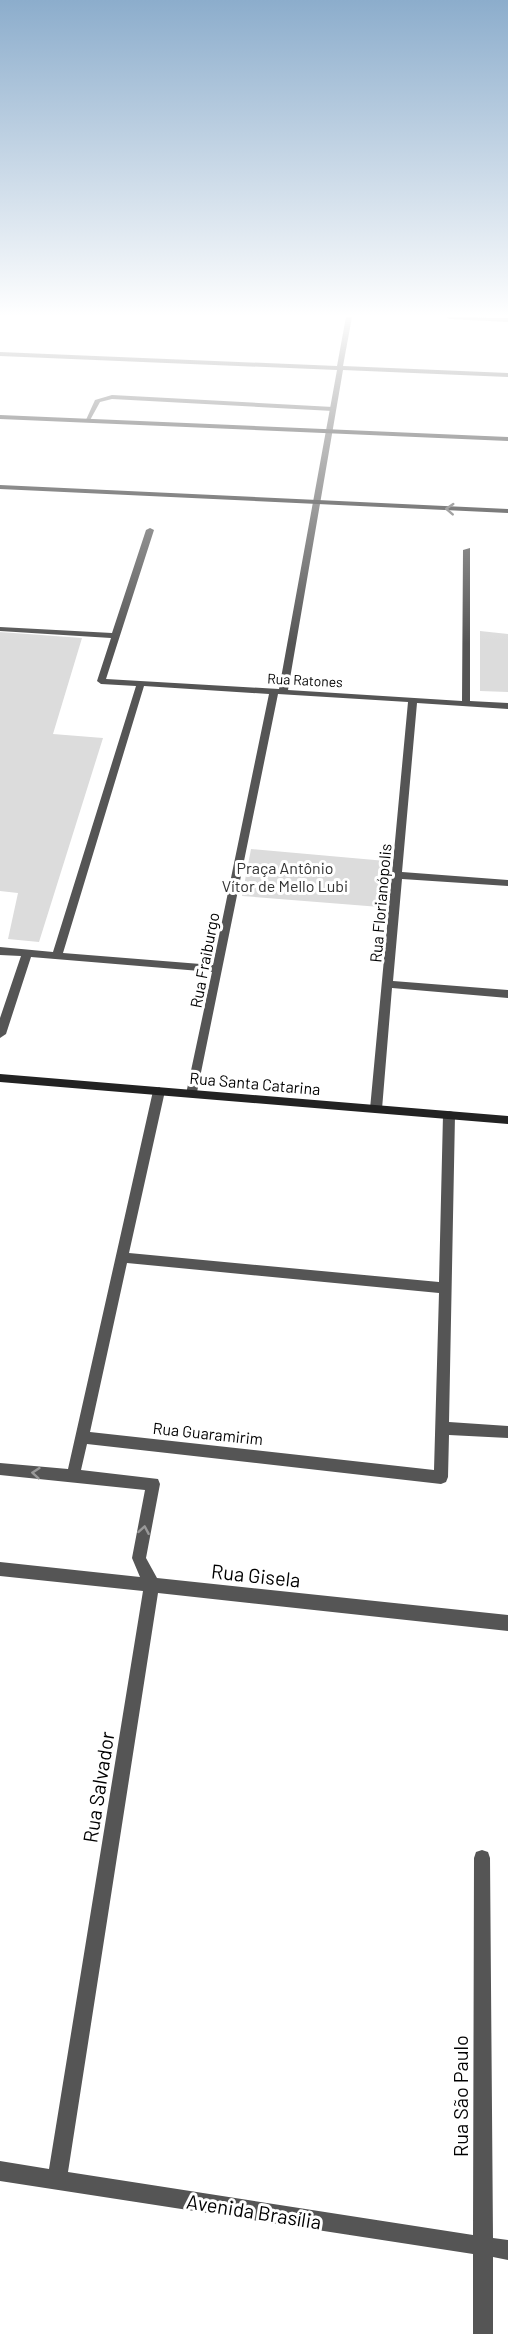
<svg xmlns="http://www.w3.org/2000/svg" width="508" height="2334" viewBox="0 0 508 2334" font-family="Barlow,sans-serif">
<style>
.green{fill:#dcdcdc}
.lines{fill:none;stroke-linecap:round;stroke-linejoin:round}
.lane{fill:#555;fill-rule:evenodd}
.street{fill:#555;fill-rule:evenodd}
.secondary{fill:#222;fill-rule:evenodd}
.oneway{stroke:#646464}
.oneway2{stroke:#999}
.labels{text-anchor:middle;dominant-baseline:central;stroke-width:6;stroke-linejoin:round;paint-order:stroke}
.far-street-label{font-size:14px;fill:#000;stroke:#fff}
.park-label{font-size:16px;fill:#333;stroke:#fff}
.street-label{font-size:16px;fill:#000;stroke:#fff}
.near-street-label{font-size:20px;fill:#000;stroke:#fff}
</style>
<rect width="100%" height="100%" fill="#fff"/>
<g class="green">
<path d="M480,631L508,634V692L480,691Z"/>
<path d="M0,632L82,638L53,734L103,738L39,942L8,939L18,893L0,891Z"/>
<path d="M251,849L386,861L380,907L242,896Z"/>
</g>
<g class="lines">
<path class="lane" d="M112,395L333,407L336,409L333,411L112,399L100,402L89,422H85L95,400Z"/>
<g class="street">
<path d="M346,317H352L343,366L508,373V377L343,370L288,690L462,701L463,550L470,548V701L508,703V709L417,703L402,872L508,880V886L402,879L393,981L508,990V998L392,988L382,1109L380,1112H372L370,1109L408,702L278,694L196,1097H188L186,1094L212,972L31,957L6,1034L0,1038V1018L21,956L0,955V947L53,952L136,686L101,684L97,681L111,638L0,631V627L112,633L146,530L150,528L154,530L106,679L279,689L337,370L0,356V352L337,366ZM144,686L269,694L213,965L63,953Z"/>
<path d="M446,317L508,318V322L449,319Z"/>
<path d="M159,1087L165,1091L129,1253L439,1282L443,1115L449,1111L453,1112L455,1115L449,1422L508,1426V1438L449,1435L448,1477L446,1482L441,1484L87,1444L81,1470L158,1479L160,1484L146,1558L157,1578L508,1615V1631L158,1593L68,2172L473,2235L474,1858L476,1852L482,1850L488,1852L490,1858L493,2238L508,2240V2260L493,2257V2334H473V2254L0,2181V2161L49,2169L143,1591L0,1576V1562L140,1577L132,1558L145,1490L0,1475V1463L68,1469L153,1091ZM127,1263L439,1293L434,1470L90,1432Z"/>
</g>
<g class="secondary">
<path d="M0,415L508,437V441L0,419Z"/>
<path d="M0,485L508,509V513L0,489Z"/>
<path d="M0,1074L508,1116V1124L0,1082Z"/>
</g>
</g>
<defs><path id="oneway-chevron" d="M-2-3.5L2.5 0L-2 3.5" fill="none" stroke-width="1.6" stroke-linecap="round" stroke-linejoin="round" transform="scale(1.5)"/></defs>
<use class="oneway" href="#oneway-chevron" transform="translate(450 509) rotate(-177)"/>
<g class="oneway2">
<use href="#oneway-chevron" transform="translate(36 1473) rotate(-175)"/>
<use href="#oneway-chevron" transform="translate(144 1530) rotate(-80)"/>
</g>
<linearGradient id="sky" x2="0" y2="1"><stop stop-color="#8cadcc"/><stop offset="0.49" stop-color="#fff"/><stop offset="1" stop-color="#fff" stop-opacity="0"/></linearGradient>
<rect width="508" height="644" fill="url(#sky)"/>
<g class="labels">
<g class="far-street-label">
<text transform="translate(305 680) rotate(3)">Rua Ratones</text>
</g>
<g class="park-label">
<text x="285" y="867">Praça Antônio<tspan x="285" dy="18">Vítor de Mello Lubi</tspan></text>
</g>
<g class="street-label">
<text transform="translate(380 903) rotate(-85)">Rua Florianópolis</text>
<text transform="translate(204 960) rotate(-79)">Rua Fraiburgo</text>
<text transform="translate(255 1083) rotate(5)">Rua Santa Catarina</text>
<text transform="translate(208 1433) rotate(6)">Rua Guaramirim</text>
</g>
<g class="near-street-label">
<text transform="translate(256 1575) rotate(6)">Rua Gisela</text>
<text transform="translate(98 1787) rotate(-81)">Rua Salvador</text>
<text transform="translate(460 2096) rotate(-90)">Rua São Paulo</text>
<text transform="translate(254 2211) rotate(9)">Avenida Brasília</text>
</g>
</g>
</svg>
